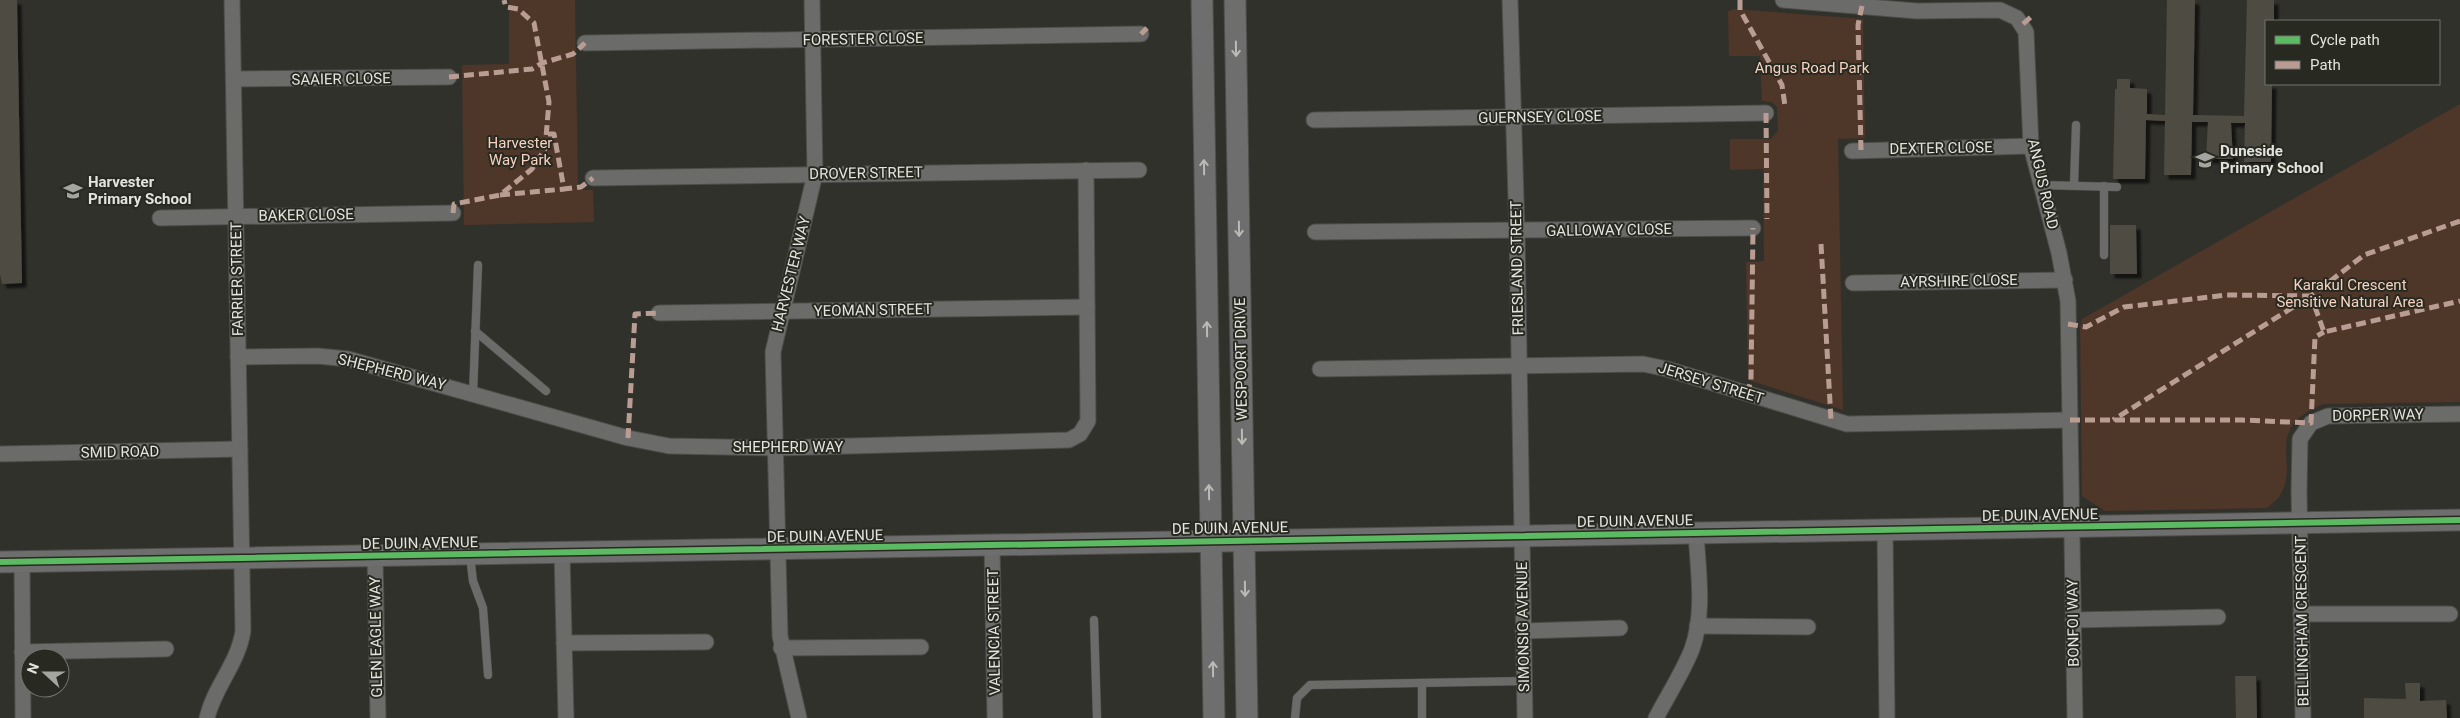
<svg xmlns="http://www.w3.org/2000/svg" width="2460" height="718" viewBox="0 0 2460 718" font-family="Roboto,sans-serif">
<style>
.green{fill:#4e3629}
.building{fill:#4e4b43;filter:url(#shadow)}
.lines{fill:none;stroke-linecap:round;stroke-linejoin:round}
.lane-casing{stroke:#4d4d49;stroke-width:9}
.street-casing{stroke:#4d4d49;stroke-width:17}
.secondary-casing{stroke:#4d4d49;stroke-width:23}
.lane{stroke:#6b6c6a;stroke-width:8}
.street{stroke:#6b6c6a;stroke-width:15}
.secondary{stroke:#6d6e6d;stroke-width:21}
.quiet{stroke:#b99d93;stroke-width:5;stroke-dasharray:10 5;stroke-linecap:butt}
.cycleway-casing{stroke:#282920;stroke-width:9}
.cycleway{stroke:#5cba63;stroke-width:6}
.oneway{stroke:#babbb6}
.labels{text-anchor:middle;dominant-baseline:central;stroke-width:4;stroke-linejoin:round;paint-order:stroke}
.street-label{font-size:15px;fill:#e3e4de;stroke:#282920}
.park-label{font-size:15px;fill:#f7d2bf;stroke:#282920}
.poi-label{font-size:15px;font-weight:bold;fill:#e3e4de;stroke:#282920;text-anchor:start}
</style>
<defs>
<filter id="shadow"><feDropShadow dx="4.5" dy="4.5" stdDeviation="1" flood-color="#0009"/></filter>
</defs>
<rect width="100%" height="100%" fill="#31312c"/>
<g class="green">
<path d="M509,0H575L578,190H593L594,222L464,225L462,65L509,64Z"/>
<path d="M1733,9L1863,19L1865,138L1838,139L1843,410L1748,380L1746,262L1764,261L1763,169L1730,170V139H1771L1778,131L1777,107L1772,102L1762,101L1760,56H1729L1728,12Z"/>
<path d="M2460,104V402L2324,404C2260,429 2302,463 2279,497C2276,501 2271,504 2267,508L2105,511L2082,496L2080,328L2082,319Z"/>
</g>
<g class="building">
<path d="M0,0H17L22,283L2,284L0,274Z"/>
<path d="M2167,0H2195L2193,115L2244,116L2247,0H2274V21H2266V84H2272L2271,162H2244L2245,123H2231L2233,159H2206L2208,122H2192L2191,175H2164L2165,121L2146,120L2145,179H2113L2115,89H2117V79H2130V88L2147,89V114L2165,115Z"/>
<path d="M2110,225H2136L2137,274H2110Z"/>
<path d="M2235,676H2256L2257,718H2236Z"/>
<path d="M2405,683H2420V701L2446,700L2447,718H2364V698L2406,699Z"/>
</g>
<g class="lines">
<g class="lane-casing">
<g id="lane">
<path d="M2041,185L2117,187"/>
<path d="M2074,185L2076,125"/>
<path d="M2104,255V186"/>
<path d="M475,331L546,391"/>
<path d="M473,394L478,265"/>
<path d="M470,556L473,581L483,608L488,675"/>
<path d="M1094,620L1097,718"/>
<path d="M1422,683V718"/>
<path d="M1295,718L1297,698L1310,685L1524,681"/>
</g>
</g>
<g class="street-casing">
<g id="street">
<path d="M1510,0L1517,232L1525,718"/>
<path d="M1783,0L1917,11L2000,10L2017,18L2026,32L2031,146L2059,253L2068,301L2075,718"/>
<path d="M585,43L1141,34"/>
<path d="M234,79L449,77"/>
<path d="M1314,120L1766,113"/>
<path d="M1852,151L2031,146"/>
<path d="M593,178L1139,170"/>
<path d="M160,218L453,213"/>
<path d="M1315,232L1753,228"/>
<path d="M1853,283L2065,280"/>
<path d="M659,313L1087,307"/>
<path d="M238,357L318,356L348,359L628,438L669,446L776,448L1069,440L1080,434L1088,421L1086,170"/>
<path d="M1320,369L1643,364L1667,369L1847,424L2070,420"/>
<path d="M0,454L240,449"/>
<path d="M1885,530L1887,718"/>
<path d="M992,545L995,718"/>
<path d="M562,553L566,718"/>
<path d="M375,556L378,718"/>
<path d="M22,562L23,718"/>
<path d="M2301,614H2450"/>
<path d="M2073,620L2218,617"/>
<path d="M1697,626L1808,627"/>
<path d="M1523,631L1620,628"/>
<path d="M564,643L706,642"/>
<path d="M781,648L921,647"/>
<path d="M22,652L166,649"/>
<path d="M207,718C214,687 238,664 243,631L232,0"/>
<path d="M799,718L780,636L773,352L815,174L812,0"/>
<path d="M1656,718C1668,695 1683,672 1692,649C1705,613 1698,570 1696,533"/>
<path d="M2303,718L2299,491L2300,439L2311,423L2328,416L2460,414"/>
</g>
</g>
<g class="secondary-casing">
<g id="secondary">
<path d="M1202,0L1214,718"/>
<path d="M1235,0L1247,718"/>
<path d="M0,562L2460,520"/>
</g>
</g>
<use href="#lane" class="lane"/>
<use href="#street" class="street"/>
<use href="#secondary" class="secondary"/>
<g class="quiet">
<path d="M1740,0V10L1782,85L1785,106"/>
<path d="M2023,24L2032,16"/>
<path d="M1141,34L1147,28"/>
<path d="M449,77L532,69L542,63L573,54L585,43"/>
<path d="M1766,113L1767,219"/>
<path d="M548,134H554L564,189L581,187L593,178"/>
<path d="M1861,150L1858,25L1862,6"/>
<path d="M500,195L564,189"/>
<path d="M453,213L454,204L500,195L532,169L545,149L549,102L534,23L518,9L506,7L504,0"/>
<path d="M2460,221L2364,255L2311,296L2324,332L2460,301"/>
<path d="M1821,244L1831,420"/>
<path d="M2068,324L2086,327L2124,307L2227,295L2311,296L2113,420"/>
<path d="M1747,394L1751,380L1753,228"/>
<path d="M2070,420H2242L2311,423L2315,337L2324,332"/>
<path d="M628,438L635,314L659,313"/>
</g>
<g class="cycleway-casing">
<path id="cycleway" d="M0,562L2460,520"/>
</g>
<use href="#cycleway" class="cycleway"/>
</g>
<defs><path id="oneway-shaft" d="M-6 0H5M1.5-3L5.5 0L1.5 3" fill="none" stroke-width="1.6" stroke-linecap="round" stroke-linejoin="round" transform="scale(1.25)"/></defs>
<g class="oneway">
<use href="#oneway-shaft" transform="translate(1236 49) rotate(89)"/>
<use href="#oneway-shaft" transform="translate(1204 167) rotate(-91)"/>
<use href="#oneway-shaft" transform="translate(1239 229) rotate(89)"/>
<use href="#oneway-shaft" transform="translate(1207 329) rotate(-91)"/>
<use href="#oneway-shaft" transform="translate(1242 437) rotate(89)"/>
<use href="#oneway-shaft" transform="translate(1209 492) rotate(-91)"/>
<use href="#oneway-shaft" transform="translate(1245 589) rotate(89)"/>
<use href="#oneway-shaft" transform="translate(1213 669) rotate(-91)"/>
</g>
<defs>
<g id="school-bare" transform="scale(1.5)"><path d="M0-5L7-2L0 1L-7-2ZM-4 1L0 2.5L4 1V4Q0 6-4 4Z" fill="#a5a5a0" stroke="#282920" stroke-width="2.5" paint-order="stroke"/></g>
</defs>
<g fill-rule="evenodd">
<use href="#school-bare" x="2205" y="160"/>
<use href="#school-bare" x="73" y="191"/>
</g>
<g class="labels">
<g class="street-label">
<text transform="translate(863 39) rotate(-1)">FORESTER CLOSE</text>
<text transform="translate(341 79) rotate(-1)">SAAIER CLOSE</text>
<text transform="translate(1540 117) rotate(-1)">GUERNSEY CLOSE</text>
<text transform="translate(1941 148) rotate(-1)">DEXTER CLOSE</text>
<text transform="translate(866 173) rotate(-1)">DROVER STREET</text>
<text transform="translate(2043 184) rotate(77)">ANGUS ROAD</text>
<text transform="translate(306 215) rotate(-1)">BAKER CLOSE</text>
<text transform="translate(1609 230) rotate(-1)">GALLOWAY CLOSE</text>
<text transform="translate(1517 268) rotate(-91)">FRIESLAND STREET</text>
<text transform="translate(791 274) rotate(-76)">HARVESTER WAY</text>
<text transform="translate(237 279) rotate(-91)">FARRIER STREET</text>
<text transform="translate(1959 281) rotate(-1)">AYRSHIRE CLOSE</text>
<text transform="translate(873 310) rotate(-1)">YEOMAN STREET</text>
<text transform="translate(1241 359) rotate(-91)">WESPOORT DRIVE</text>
<text transform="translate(392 372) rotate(14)">SHEPHERD WAY</text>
<text transform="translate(1711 383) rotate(17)">JERSEY STREET</text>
<text transform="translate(2378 415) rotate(-1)">DORPER WAY</text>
<text x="788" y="447">SHEPHERD WAY</text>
<text transform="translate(120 452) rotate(-1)">SMID ROAD</text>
<text transform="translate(2040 515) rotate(-1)">DE DUIN AVENUE</text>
<text transform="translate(1635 521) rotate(-1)">DE DUIN AVENUE</text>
<text transform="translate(1230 528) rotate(-1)">DE DUIN AVENUE</text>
<text transform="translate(825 536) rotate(-1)">DE DUIN AVENUE</text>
<text transform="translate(420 543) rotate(-1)">DE DUIN AVENUE</text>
<text transform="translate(2302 621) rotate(-91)">BELLINGHAM CRESCENT</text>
<text transform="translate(2073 623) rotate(-91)">BONFOI WAY</text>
<text transform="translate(1523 627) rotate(-91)">SIMONSIG AVENUE</text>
<text transform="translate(994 632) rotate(-91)">VALENCIA STREET</text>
<text transform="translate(376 637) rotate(-91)">GLEN EAGLE WAY</text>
</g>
<g class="park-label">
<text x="1812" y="68">Angus Road Park</text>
<text x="520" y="143">Harvester<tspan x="520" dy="17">Way Park</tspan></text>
<text x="2350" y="285">Karakul Crescent<tspan x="2350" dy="17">Sensitive Natural Area</tspan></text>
</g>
<g class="poi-label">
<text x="2220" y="151">Duneside<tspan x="2220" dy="17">Primary School</tspan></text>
<text x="88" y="182">Harvester<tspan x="88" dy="17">Primary School</tspan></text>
</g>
</g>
<rect x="2265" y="20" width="175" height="65" fill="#282920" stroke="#73746c"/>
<rect x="2275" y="36" width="25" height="8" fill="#5cba63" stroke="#73746c"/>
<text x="2310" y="45" font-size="15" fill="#e3e4de">Cycle path</text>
<rect x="2275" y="61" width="25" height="8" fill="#b99d93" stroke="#73746c"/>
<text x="2310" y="70" font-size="15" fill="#e3e4de">Path</text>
<g transform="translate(45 673) rotate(291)"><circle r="24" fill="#282920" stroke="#73746c"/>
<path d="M0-4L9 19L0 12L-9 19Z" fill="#a5a5a0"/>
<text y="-8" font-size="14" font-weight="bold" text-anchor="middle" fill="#e3e4de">N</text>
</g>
</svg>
